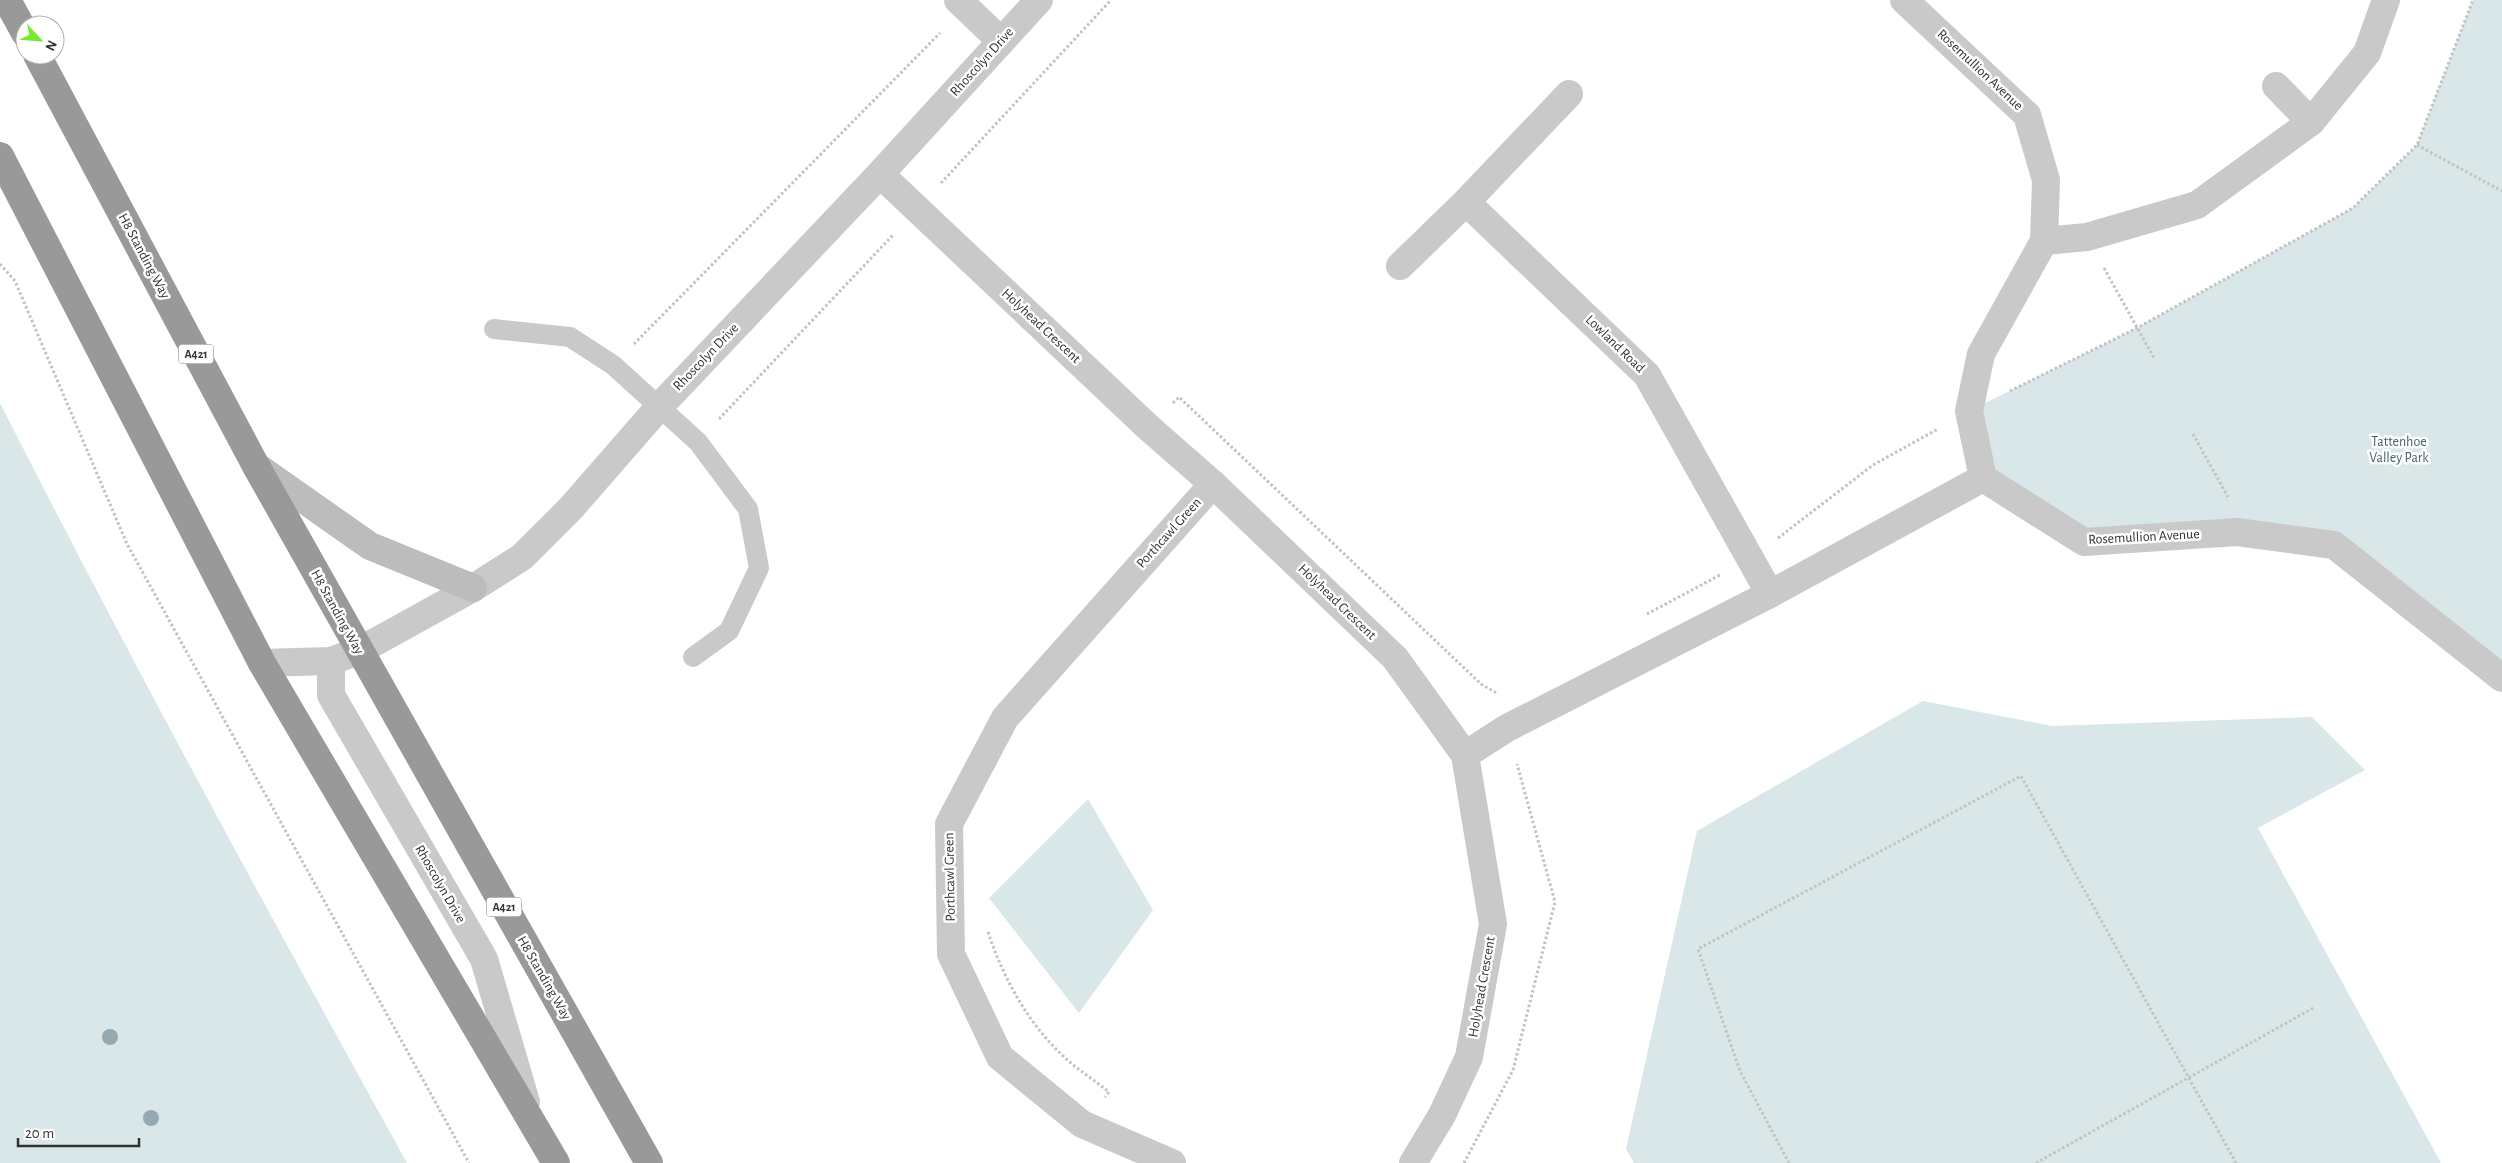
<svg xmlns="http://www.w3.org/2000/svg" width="2502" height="1163" viewBox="0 0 2502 1163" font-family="'Alegreya Sans',sans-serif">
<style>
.green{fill:#dae7e9}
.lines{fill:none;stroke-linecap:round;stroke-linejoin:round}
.path{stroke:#c2c2c2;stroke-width:3;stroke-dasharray:2.5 2.5;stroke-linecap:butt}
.lane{stroke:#c9c9c9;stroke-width:20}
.street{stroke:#c9c9c9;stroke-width:28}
.secondary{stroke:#bcbcbc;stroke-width:28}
.highway{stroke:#999;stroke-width:28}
.tree{fill:#95aab0}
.labels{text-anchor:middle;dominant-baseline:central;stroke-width:5;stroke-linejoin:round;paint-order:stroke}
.shield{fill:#fff;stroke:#707070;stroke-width:1}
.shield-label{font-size:12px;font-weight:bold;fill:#323232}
.street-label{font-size:14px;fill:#323232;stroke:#fff}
.park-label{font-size:14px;fill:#3e646f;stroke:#fff}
</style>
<rect width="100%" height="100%" fill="#fff"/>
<g class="green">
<path d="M2473,0H2502V678L2334,545L2084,542L1983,478L1969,411L2137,328L2353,208L2417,145Z"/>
<path d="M0,403C130,659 268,912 407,1163H0Z"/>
<path d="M1923,701L2052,726L2312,717L2365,770L2258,828L2441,1163H1634L1626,1149L1697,831Z"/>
<path d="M1088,799L1153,910L1079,1013L989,898Z"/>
</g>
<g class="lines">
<g class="path">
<path d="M2417,145L2502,191"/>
<path d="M941,183L1111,0"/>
<path d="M0,264L15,281L127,544L469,1163"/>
<path d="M2104,268L2154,358"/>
<path d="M634,344L940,33"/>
<path d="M2010,391L2137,328L2353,208L2417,145L2473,0"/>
<path d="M1173,403L1179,397L1481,684L1498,694"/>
<path d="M719,419L893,235"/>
<path d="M2193,434L2228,497"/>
<path d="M1778,538L1873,465L1938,429"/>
<path d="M1647,614L1720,575"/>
<path d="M988,932C1003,977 1026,1020 1061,1054C1075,1068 1093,1079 1109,1092L1105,1097"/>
<path d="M1464,1163L1513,1070L1555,902L1517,764"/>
<path d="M1789,1163L1740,1071L1698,949L2021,776L2236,1163"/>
<path d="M2036,1163L2315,1007"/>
</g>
<path class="lane" d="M494,329L570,337L613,365L698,442L748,509L759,568L729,631L693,657"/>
<g class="street">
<path d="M958,0L1001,41"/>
<path d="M1904,0L2027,115L2046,180L2044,241L1981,354L1969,411L1983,478L2084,542L2237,532L2334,545L2502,678"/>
<path d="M2276,86L2311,122"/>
<path d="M880,174L1149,428L1213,484L1395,658L1465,755L1493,924L1469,1057L1442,1115L1413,1163"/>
<path d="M1466,202L1647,375L1770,594"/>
<path d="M2044,241L2087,237L2197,205L2311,122L2367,53L2386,0"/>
<path d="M1400,266L1466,202L1569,94"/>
<path d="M331,661V695L484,959L526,1102"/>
<path d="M262,663L331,661L359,651L473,588L522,557L571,508L660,406L880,174L1039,0"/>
<path d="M1465,755L1507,728L1770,594L1983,478"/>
<path d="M1172,1163L1082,1124L1000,1057L951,954L949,824L1005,718L1213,484"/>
</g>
<path class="secondary" d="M256,466L370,546L473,588"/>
<g class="highway">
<path d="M7,0L25,33"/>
<path d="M37,55L256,466L649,1163"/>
<path d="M0,156L262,663L556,1163"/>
</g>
</g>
<g class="tree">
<circle cx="110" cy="1037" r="8"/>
<circle cx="151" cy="1118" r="8"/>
</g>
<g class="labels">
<g class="shield">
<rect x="178.5" y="344.5" width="35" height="19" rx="4"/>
<rect x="486.5" y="897.5" width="35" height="19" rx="4"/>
</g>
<g class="shield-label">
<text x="196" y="354">A421</text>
<text x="504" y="907">A421</text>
</g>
<g class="street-label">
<text transform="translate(982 62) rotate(-48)">Rhoscolyn Drive</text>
<text transform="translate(1980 70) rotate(43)">Rosemullion Avenue</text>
<text transform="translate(144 256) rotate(62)">H8 Standing Way</text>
<text transform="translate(1041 326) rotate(43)">Holyhead Crescent</text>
<text transform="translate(1615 344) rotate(44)">Lowland Road</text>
<text transform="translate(706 357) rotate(-46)">Rhoscolyn Drive</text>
<text transform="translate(1169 533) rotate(-48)">Porthcawl Green</text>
<text transform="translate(2144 537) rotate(-3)">Rosemullion Avenue</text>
<text transform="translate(1337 602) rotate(44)">Holyhead Crescent</text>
<text transform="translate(337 612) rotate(61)">H8 Standing Way</text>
<text transform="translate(950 877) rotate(-91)">Porthcawl Green</text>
<text transform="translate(440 884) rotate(60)">Rhoscolyn Drive</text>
<text transform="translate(544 978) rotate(60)">H8 Standing Way</text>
<text transform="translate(1482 987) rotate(-80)">Holyhead Crescent</text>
</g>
<g class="park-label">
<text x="2399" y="442">Tattenhoe<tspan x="2399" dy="16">Valley Park</tspan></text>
</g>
</g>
<g transform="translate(40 40) rotate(116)"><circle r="24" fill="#ffffff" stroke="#adadad"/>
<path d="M0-4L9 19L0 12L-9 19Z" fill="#79e835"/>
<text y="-8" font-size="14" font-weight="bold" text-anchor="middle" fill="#323232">N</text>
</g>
<path d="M18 1138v8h121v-8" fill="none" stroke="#323232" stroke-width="2.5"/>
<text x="25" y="1138" font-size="15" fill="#323232" stroke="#ffffff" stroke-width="4" paint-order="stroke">20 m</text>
</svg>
